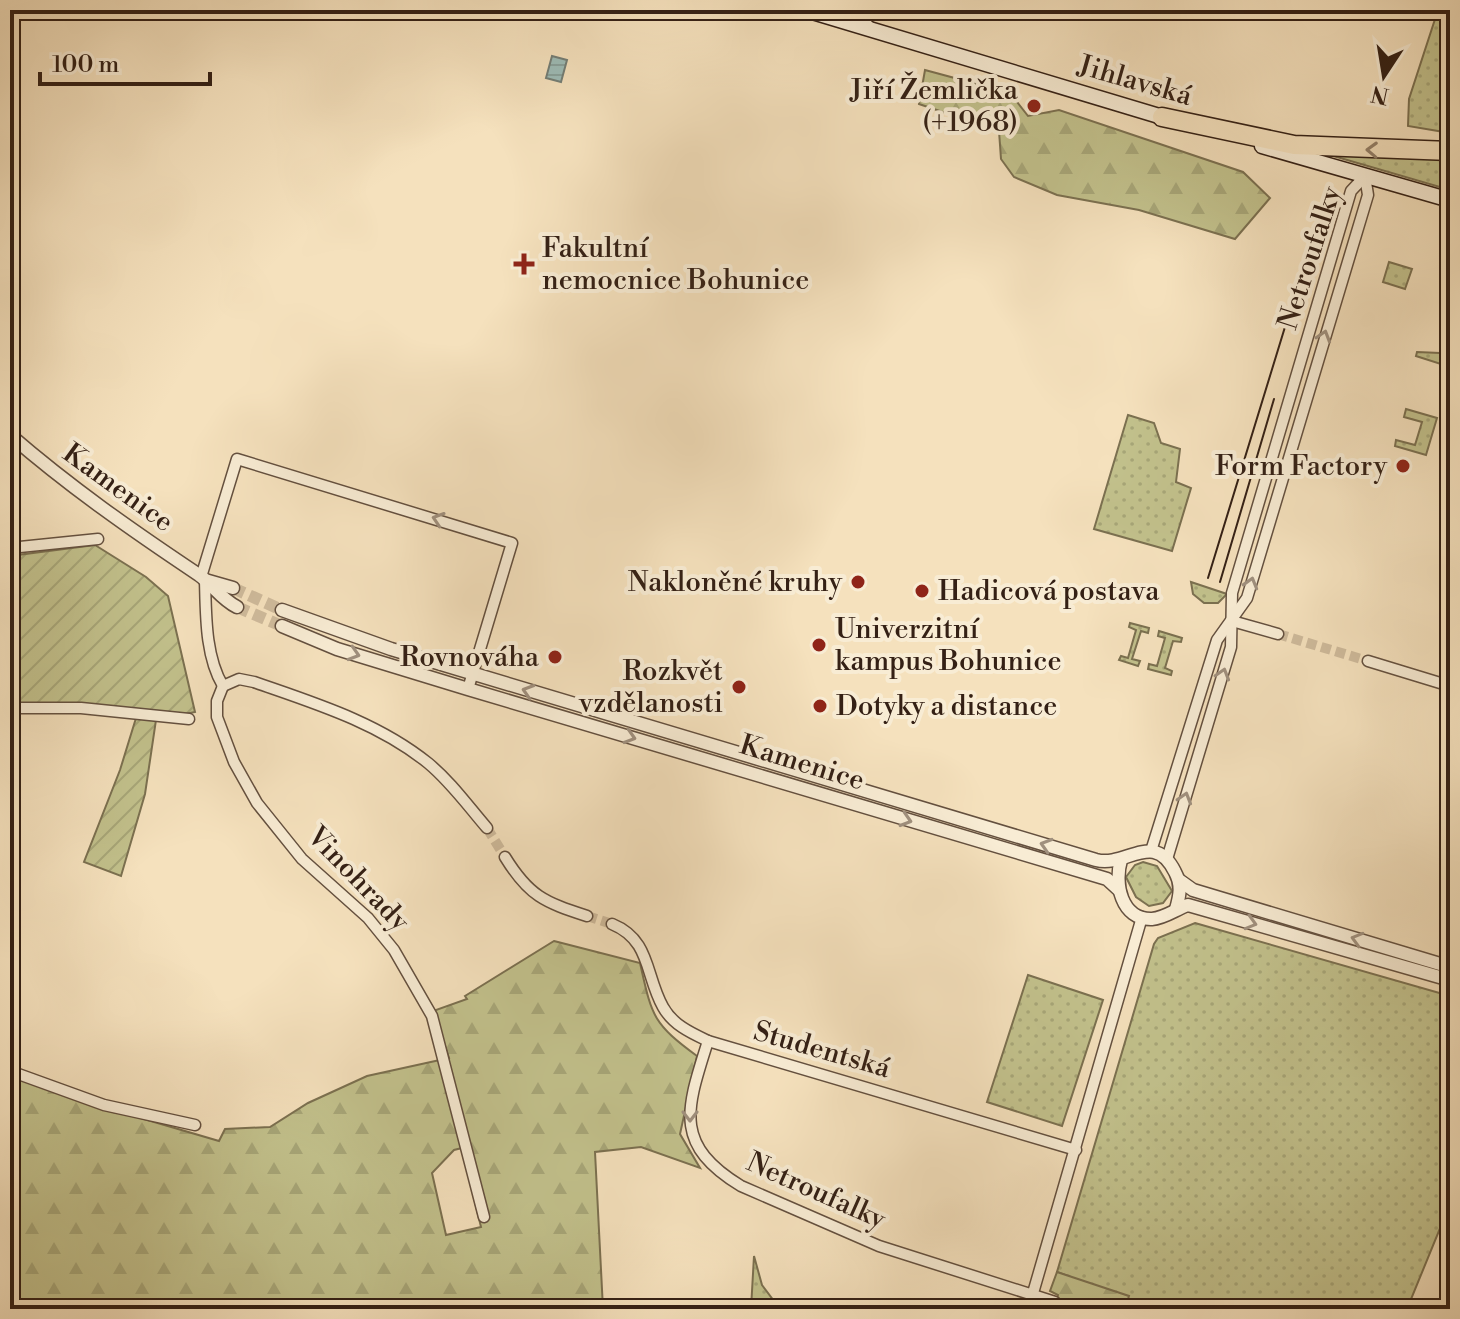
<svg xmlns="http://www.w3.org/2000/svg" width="1460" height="1319" viewBox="0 0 1460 1319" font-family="'Libre Bodoni',serif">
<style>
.grass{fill:url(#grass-dots);stroke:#7b7050;stroke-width:2}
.forest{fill:url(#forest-firs);stroke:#7b7050;stroke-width:2;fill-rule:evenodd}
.garden{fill:url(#garden-furrows);stroke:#7b7050;stroke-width:2}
.water{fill:url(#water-rules);stroke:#737e76;stroke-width:2}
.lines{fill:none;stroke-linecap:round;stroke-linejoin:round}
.minor-tunnel{stroke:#ceba9b;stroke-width:10;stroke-dasharray:10 5;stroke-linecap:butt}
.tertiary-tunnel{stroke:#ceba9b;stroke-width:12;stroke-dasharray:12 6;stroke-linecap:butt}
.minor-casing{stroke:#64503f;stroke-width:13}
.tertiary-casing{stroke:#64503f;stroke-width:15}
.secondary-casing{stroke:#342015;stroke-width:17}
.trunk-casing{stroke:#342015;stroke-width:21}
.minor{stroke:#f8ecd4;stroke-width:10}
.tertiary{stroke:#f8ecd4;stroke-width:12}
.secondary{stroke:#f8ecd4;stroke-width:14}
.trunk{stroke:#f5e1bd;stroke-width:18}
.tram{stroke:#342015;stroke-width:2}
.oneway{stroke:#948069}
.oneway2{stroke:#a0907e}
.poi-dot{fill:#8f2418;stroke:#f8ecd4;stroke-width:3}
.labels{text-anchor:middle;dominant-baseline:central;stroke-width:8;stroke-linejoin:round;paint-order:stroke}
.street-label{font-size:28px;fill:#342015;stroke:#f8ecd4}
.poi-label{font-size:28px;fill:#342015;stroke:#f8ecd4;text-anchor:end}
</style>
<defs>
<pattern id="grass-dots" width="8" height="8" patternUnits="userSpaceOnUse" patternTransform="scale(2)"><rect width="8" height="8" fill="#c2c18c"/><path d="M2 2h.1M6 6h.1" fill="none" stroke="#a7a678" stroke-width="1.8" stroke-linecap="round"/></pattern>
<pattern id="forest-firs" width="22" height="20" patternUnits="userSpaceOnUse" patternTransform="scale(2)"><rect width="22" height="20" fill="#c2c18c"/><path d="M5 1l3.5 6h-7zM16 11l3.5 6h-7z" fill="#a7a678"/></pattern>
<pattern id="garden-furrows" width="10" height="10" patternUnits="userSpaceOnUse" patternTransform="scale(2)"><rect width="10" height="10" fill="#c2c18c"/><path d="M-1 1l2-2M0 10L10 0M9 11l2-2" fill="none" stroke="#a7a678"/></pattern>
<pattern id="water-rules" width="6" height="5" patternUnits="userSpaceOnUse" patternTransform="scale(2)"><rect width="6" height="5" fill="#9dbcb7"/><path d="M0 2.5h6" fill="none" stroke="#88a19c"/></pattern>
</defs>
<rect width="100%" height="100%" fill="#f5e1bd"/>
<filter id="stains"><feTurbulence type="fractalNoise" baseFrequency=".0025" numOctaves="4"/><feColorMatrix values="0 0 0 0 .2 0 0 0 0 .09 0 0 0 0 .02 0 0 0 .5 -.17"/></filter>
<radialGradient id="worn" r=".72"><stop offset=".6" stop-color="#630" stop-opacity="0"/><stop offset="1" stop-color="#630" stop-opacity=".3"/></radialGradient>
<g class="grass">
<path d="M1438,10H1450V133L1408,126L1409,99Z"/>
<path d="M1330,155L1450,157V190Z"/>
<path d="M1389,262L1412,269L1405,289L1383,282Z"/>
<path d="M1417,352L1440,353L1450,359V367L1416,356Z"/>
<path d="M1406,409L1437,418L1426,455L1395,446L1396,440L1415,445L1422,422L1404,417Z"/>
<path d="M1128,415L1154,423L1161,443L1180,449L1176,482L1191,488L1172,551L1094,529Z"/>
<path d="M1191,582L1227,594L1218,603H1204L1193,594Z"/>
<path d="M1130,623L1149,628L1148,633L1141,631L1132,659L1140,661L1138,666L1119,660L1121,656L1128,658L1136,630L1129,627Z"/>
<path d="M1159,631L1182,638L1181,642L1173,641L1165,668L1172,671L1171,675L1148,669L1149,664L1157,666L1165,638L1158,636Z"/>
<path d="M1143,862L1157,866L1172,891L1163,903L1149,906L1136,897L1126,877L1135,865Z"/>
<path d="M1195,923L1450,996V1204L1407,1309H1096L1071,1277L1057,1272L1154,944L1158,938Z"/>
<path d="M1028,975L1103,1000L1062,1126L987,1102Z"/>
<path d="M754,1256L762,1285L780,1309H751Z"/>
</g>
<g class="forest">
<path d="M925,70L1010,93L1028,116L1059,110L1243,172L1270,198L1235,239L1139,210L1057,195L1014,177L1001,159L999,131L919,104Z"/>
<path d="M554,941L640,963C652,1016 652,1023 697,1056L680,1134L700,1168L641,1147L595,1152L603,1309H10V1075L103,1107L219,1141L225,1129L270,1127L308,1103L367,1076L449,1058L433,1011L467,999L465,996ZM462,1148L481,1227L446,1235L432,1173L454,1150Z"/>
<path d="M1057,1272L1129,1296L1125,1309H1041L1054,1308L1058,1295L1050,1291Z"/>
</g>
<g class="garden">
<path d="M95,545L146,577L168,596L195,712L185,714L10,705V556Z"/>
<path d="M136,718L156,720L145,794L121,876L84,862L120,770Z"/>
</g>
<path class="water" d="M552,56L567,60L561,82L546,78Z"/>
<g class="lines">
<g class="minor-tunnel">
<path d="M1278,634L1368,661"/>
<path d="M487,828L505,857"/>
<path d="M587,916L612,924"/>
</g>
<g class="tertiary-tunnel">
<path d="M233,588L282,610"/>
<path d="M237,607L282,626"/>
</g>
<g class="minor-casing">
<g id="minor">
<path d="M10,548L98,539"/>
<path d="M201,577L237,459L512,543L468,689"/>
<path d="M205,580C206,614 205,656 223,686"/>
<path d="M1232,621L1278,634"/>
<path d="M1368,661L1450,686"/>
<path d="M223,686L217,701V717L234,762L257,803L302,859L368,918L394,950L432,1016L484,1217"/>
<path d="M223,686L239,679L254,682C314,703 377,722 428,763C451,782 468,806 487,828"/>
<path d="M10,708H81L189,719"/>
<path d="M1151,851L1217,640L1247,598L1368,195L1365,176"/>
<path d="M505,857C529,896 544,902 587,916"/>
<path d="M1167,859L1231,647L1232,593L1351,191L1365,176"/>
<path d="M612,924C651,940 645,975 663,1007C673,1025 691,1033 708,1041L1076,1150"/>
<path d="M708,1041C687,1108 672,1144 741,1186L879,1246L1055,1302"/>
<path d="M10,1071L104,1105L195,1125"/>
<path d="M1033,1293L1142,917"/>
</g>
</g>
<g class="tertiary-casing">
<g id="tertiary">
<path d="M853,10L871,30"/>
<path d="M10,435C70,487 133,531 199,575C213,585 221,599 237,607"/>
<path d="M205,580L233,588"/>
<path d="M282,610L391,649L1096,860C1126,868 1154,829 1175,872C1182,885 1180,895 1176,909"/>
<path d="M282,626L337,649L468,689L1107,879L1119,890"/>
<path d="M1121,860C1114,883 1121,920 1152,919C1165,918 1176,909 1188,905L1450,980"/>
<path d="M1179,880L1193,890L1450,967"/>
</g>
</g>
<g class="secondary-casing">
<g id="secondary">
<path d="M806,10L1169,119"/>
<path d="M1262,146L1450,200"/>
</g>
</g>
<g class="trunk-casing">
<g id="trunk">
<path d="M1162,117L1294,145L1450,151"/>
<path d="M1449,1309L1450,1307"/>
</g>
</g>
<use href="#minor" class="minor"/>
<use href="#tertiary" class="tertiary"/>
<use href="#secondary" class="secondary"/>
<use href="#trunk" class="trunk"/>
<g class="tram">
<path d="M1208,578L1323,203"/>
<path d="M1220,582L1274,399"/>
</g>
</g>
<defs><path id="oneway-chevron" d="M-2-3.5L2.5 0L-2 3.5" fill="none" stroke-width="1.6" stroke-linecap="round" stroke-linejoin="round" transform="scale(2)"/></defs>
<use class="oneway" href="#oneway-chevron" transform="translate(1372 150) rotate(-178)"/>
<g class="oneway2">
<use href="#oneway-chevron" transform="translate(1324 336) rotate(-73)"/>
<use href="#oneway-chevron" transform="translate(438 519) rotate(-162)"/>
<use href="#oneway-chevron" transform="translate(1251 583) rotate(-74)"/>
<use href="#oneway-chevron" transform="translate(354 654) rotate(17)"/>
<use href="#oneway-chevron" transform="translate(1223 674) rotate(-73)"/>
<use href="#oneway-chevron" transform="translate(528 691) rotate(-163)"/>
<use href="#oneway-chevron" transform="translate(630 737) rotate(17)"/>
<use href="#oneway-chevron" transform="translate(1185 798) rotate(-73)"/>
<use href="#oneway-chevron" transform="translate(906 820) rotate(17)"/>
<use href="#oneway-chevron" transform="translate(1046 845) rotate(-163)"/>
<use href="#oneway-chevron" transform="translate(1251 923) rotate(16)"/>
<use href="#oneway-chevron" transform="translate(1357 939) rotate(-164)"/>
<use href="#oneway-chevron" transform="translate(690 1116) rotate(90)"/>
</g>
<g class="poi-dot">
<circle cx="1034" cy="106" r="8"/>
<path d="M520 252h8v8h8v8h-8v8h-8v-8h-8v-8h8z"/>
<circle cx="1403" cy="466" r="8"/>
<circle cx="858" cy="582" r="8"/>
<circle cx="922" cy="591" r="8"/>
<circle cx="819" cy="645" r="8"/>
<circle cx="555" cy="657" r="8"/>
<circle cx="739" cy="687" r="8"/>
<circle cx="820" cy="706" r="8"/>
</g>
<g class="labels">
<g class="street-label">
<text transform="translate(1135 81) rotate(16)">Jihlavská</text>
<text transform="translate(1310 258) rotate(-72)">Netroufalky</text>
<text transform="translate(118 488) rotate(36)">Kamenice</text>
<text transform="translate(802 763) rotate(17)">Kamenice</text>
<text transform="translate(358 879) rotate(46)">Vinohrady</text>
<text transform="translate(822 1050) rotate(16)">Studentská</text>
<text transform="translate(816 1191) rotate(24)">Netroufalky</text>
</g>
<g class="poi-label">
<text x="1018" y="90">Jiří Žemlička<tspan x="1018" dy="32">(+1968)</tspan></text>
<text x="542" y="248" text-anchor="start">Fakultní<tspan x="542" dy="32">nemocnice Bohunice</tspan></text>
<text x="1387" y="466">Form Factory</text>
<text x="842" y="582">Nakloněné kruhy</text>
<text x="938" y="591" text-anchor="start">Hadicová postava</text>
<text x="835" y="629" text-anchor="start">Univerzitní<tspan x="835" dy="32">kampus Bohunice</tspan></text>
<text x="539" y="657">Rovnováha</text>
<text x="723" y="671">Rozkvět<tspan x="723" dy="32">vzdělanosti</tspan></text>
<text x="836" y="706" text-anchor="start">Dotyky a distance</text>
</g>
</g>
<rect width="1460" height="1319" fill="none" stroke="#f5e1bd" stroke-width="40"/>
<rect x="12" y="12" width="1436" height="1295" fill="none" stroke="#342015" stroke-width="4"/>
<rect x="20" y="20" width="1420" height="1279" fill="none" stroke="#342015" stroke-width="2"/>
<g transform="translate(1384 76) rotate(192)" stroke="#f8ecd4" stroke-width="6" paint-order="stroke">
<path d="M0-6L14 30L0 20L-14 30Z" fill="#342015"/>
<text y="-12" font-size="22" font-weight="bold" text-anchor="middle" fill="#342015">N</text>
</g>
<path d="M40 72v12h170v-12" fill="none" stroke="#342015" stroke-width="4"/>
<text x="52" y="72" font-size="24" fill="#342015" stroke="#f8ecd4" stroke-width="6" paint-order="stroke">100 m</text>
<rect width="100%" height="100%" filter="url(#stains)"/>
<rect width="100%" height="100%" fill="url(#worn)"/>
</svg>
